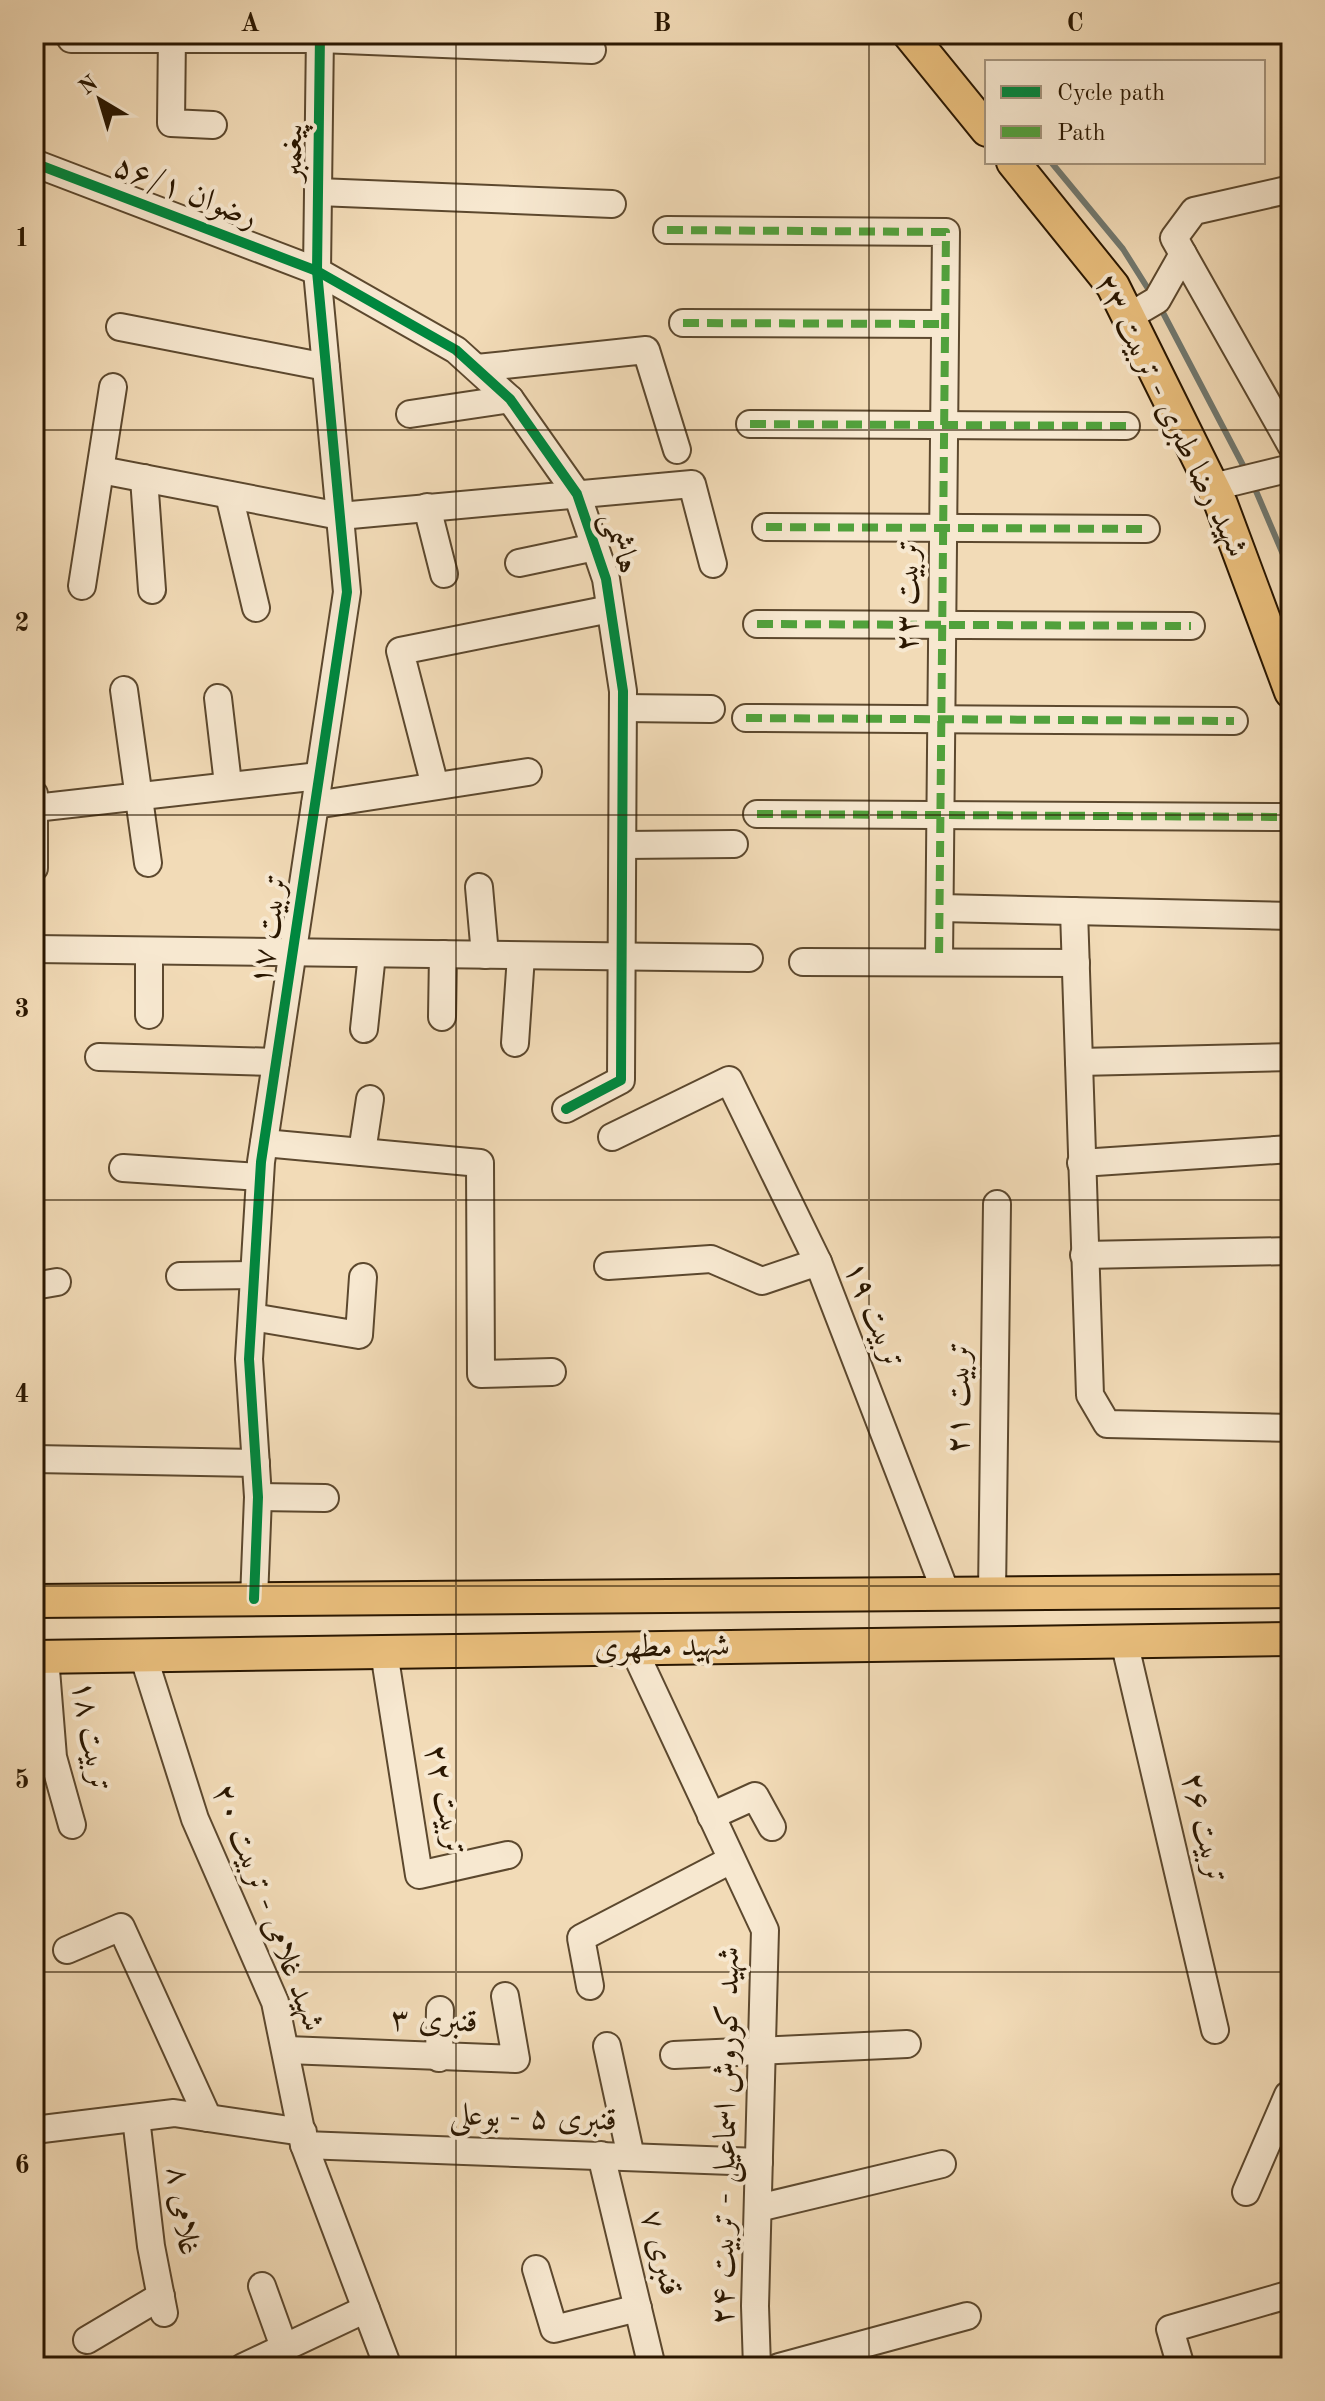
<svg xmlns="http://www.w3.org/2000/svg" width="1325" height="2401" viewBox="0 0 1325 2401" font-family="'Old Standard TT',Amiri,serif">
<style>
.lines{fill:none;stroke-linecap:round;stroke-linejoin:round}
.stream{stroke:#71786f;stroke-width:6}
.minor-casing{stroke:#5c482e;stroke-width:30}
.major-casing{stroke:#2a1701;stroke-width:36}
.minor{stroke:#f7e8d0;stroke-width:26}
.major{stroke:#e9be7c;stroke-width:32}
.quiet{stroke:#51a13c;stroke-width:8;stroke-dasharray:16 8;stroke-linecap:butt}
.cycleway-casing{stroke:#f7e8d0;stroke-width:15}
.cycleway{stroke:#00873e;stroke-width:10}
.grid{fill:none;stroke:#2a1701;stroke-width:2;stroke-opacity:0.55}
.labels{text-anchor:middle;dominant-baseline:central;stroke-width:8;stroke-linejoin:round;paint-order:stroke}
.street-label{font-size:32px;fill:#2a1701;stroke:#f7e8d0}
.neatline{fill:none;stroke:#2a1701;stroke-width:3}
.grid-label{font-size:26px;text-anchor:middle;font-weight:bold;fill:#2a1701}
</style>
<rect width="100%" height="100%" fill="#f2dbb7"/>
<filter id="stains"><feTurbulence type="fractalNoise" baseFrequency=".0025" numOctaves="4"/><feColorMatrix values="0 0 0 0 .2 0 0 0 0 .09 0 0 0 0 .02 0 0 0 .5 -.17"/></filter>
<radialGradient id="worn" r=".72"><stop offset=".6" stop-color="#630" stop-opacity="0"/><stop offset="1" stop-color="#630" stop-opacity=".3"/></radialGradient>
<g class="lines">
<g class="stream">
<path d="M1051,162L1123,249L1152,295"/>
<path d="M1160,307L1246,471"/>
<path d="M1253,484L1291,573"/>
</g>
<g class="minor-casing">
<g id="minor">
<path d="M172,34L171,123L213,125"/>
<path d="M71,39H320L592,50"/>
<path d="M34,163L317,271L456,350L510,399L577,494L606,579L623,691L621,1080L566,1109"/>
<path d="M1291,189L1194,211L1174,238L1291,445"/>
<path d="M318,192L612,204"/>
<path d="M667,230L946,232L939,961"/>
<path d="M1128,317L1157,300L1183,254"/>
<path d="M683,323L945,324"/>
<path d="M120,327L326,367"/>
<path d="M477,368L646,350L677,450"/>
<path d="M410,414L510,399"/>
<path d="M750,424L1126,426"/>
<path d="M101,470L340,516L692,484L713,564"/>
<path d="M144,478L152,590"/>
<path d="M1213,487L1291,468"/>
<path d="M229,495L256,608"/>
<path d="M427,507L444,574"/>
<path d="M766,527L1146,529"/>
<path d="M519,563L595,547"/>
<path d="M82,586L113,387"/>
<path d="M757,624L1191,626"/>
<path d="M124,690L148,863"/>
<path d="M218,698L228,784"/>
<path d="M623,708L711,709"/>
<path d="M746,718L1234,721"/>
<path d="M435,786L400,651L610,609"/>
<path d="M315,805L528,772"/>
<path d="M35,808L319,776"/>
<path d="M757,814L1286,817"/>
<path d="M623,845L734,844"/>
<path d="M34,868V794"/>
<path d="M479,887L485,955"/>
<path d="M940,908L1291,916"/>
<path d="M1074,911L1090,1395L1107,1424L1291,1428"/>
<path d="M34,949L749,958"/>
<path d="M803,962L1076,963"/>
<path d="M149,1015V952"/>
<path d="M442,1017L443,954"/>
<path d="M364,1029L372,954"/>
<path d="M515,1043L521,956"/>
<path d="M99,1057L276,1062"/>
<path d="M1079,1062L1291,1057"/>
<path d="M612,1137L729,1080L818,1262"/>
<path d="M264,1143L480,1163L481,1374L552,1372"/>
<path d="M362,1152L370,1099"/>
<path d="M1081,1163L1291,1149"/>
<path d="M123,1168L260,1177"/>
<path d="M1084,1255L1291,1251"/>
<path d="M608,1266L711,1259L762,1281L818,1262L946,1593"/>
<path d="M180,1276L254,1275"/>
<path d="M34,1286L57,1282"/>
<path d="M252,1317L359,1335L363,1277"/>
<path d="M34,1459L256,1463"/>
<path d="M258,1497L325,1498"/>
<path d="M992,1593L997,1204"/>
<path d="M254,1599L258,1497L249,1359L261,1162L347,592L317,271L320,34"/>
<path d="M1124,1641L1215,2030"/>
<path d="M633,1648L765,1930L755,2306L757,2367"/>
<path d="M384,1652L419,1875L508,1855"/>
<path d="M143,1655L195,1819L275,2002L304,2145L388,2367"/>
<path d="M45,1657L53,1757L72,1825"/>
<path d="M711,1816L755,1796L772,1827"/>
<path d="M67,1950L121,1927L208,2118"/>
<path d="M590,1986L581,1938L731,1860"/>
<path d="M607,2046L631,2157"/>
<path d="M287,2050L516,2059L505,1996"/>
<path d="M674,2055L907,2044"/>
<path d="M439,2058L440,2010"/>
<path d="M136,2118L151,2246L164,2313"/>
<path d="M34,2130L174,2113L303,2132"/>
<path d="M304,2145L759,2162"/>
<path d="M601,2155L652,2367"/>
<path d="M1246,2192L1288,2095L1291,2096"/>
<path d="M758,2208L942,2164"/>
<path d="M536,2269L554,2329L638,2308"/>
<path d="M262,2286L284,2347"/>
<path d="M87,2340L161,2296"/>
<path d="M243,2367L366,2309"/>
<path d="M779,2367L967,2316"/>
<path d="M1181,2367L1170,2329L1291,2294"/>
</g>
</g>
<g class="major-casing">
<g id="major">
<path d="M909,34L987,130"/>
<path d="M1013,162L1113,286L1221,504L1291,692"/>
<path d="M34,1601L1291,1591"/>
<path d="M34,1657L1291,1639"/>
</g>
</g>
<use href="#minor" class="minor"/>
<use href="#major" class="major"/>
<g class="quiet">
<path d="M667,230L946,232L939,961"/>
<path d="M683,323L945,324"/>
<path d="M750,424L1126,426"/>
<path d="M766,527L1146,529"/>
<path d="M757,624L1191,626"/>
<path d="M746,718L1234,721"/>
<path d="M757,814L1286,817"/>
</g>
<g class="cycleway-casing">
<g id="cycleway">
<path d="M34,163L317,271L456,350L510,399L577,494L606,579L623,691L621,1080L566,1109"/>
<path d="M254,1599L258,1497L249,1359L261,1162L347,592L317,271L320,34"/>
</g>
</g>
<use href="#cycleway" class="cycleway"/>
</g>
<path class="grid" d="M456,34V2367M869,34V2367M34,430H1291M34,815H1291M34,1200H1291M34,1586H1291M34,1972H1291"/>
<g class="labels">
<g class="street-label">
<text transform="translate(293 152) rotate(-89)">پیغمبر</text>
<text transform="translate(185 193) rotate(21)">رضوان ۵۶/۱</text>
<text transform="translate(1170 416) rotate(64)">شهید رضا طبری - تربیت ۲۳</text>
<text transform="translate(619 543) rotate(73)">هاشمی</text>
<text transform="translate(909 596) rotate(-89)">تربیت ۲۳</text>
<text transform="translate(270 930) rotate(-81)">تربیت ۱۷</text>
<text transform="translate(873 1315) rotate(68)">تربیت ۱۹</text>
<text transform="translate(960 1398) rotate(-89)">تربیت ۲۱</text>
<text transform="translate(662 1648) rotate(-1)">شهید مطهری</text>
<text transform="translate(90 1736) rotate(81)">تربیت ۱۸</text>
<text transform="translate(444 1800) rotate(79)">تربیت ۲۲</text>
<text transform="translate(1203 1828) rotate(77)">تربیت ۲۶</text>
<text transform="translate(267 1908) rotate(69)">شهید غلامی - تربیت ۲۰</text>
<text transform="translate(434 2022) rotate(2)">قنبری ۳</text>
<text transform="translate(533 2119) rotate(2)">قنبری ۵ - بوعلی</text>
<text transform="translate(727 2136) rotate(-89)">شهید کوروش اسماعیلی - تربیت ۲۴</text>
<text transform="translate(182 2211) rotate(82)">غلامی ۸</text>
<text transform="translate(660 2253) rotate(76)">قنبری ۷</text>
</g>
</g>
<rect width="1325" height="2401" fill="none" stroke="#f2dbb7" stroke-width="88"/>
<rect x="985" y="60" width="280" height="104" fill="#f7e8d0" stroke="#a5947d" stroke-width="2"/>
<rect x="1001" y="86" width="40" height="12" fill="#00873e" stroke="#a5947d" stroke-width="2"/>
<text x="1057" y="100" font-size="24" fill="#2a1701">Cycle path</text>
<rect x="1001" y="126" width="40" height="12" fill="#51a13c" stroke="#a5947d" stroke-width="2"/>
<text x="1057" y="140" font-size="24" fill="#2a1701">Path</text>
<g transform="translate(100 100) rotate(322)" stroke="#f7e8d0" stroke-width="6" paint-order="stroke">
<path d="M0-6L14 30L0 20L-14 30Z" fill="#2a1701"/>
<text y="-12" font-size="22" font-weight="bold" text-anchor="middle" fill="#2a1701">N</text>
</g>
<rect x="44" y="44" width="1237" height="2313" class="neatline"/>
<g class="grid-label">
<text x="250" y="31">A</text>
<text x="662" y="31">B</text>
<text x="1075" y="31">C</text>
<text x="22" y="246">1</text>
<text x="22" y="631">2</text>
<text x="22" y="1017">3</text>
<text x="22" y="1402">4</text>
<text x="22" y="1788">5</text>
<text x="22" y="2173">6</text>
</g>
<rect width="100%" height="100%" filter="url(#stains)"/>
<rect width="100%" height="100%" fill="url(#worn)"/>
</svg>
